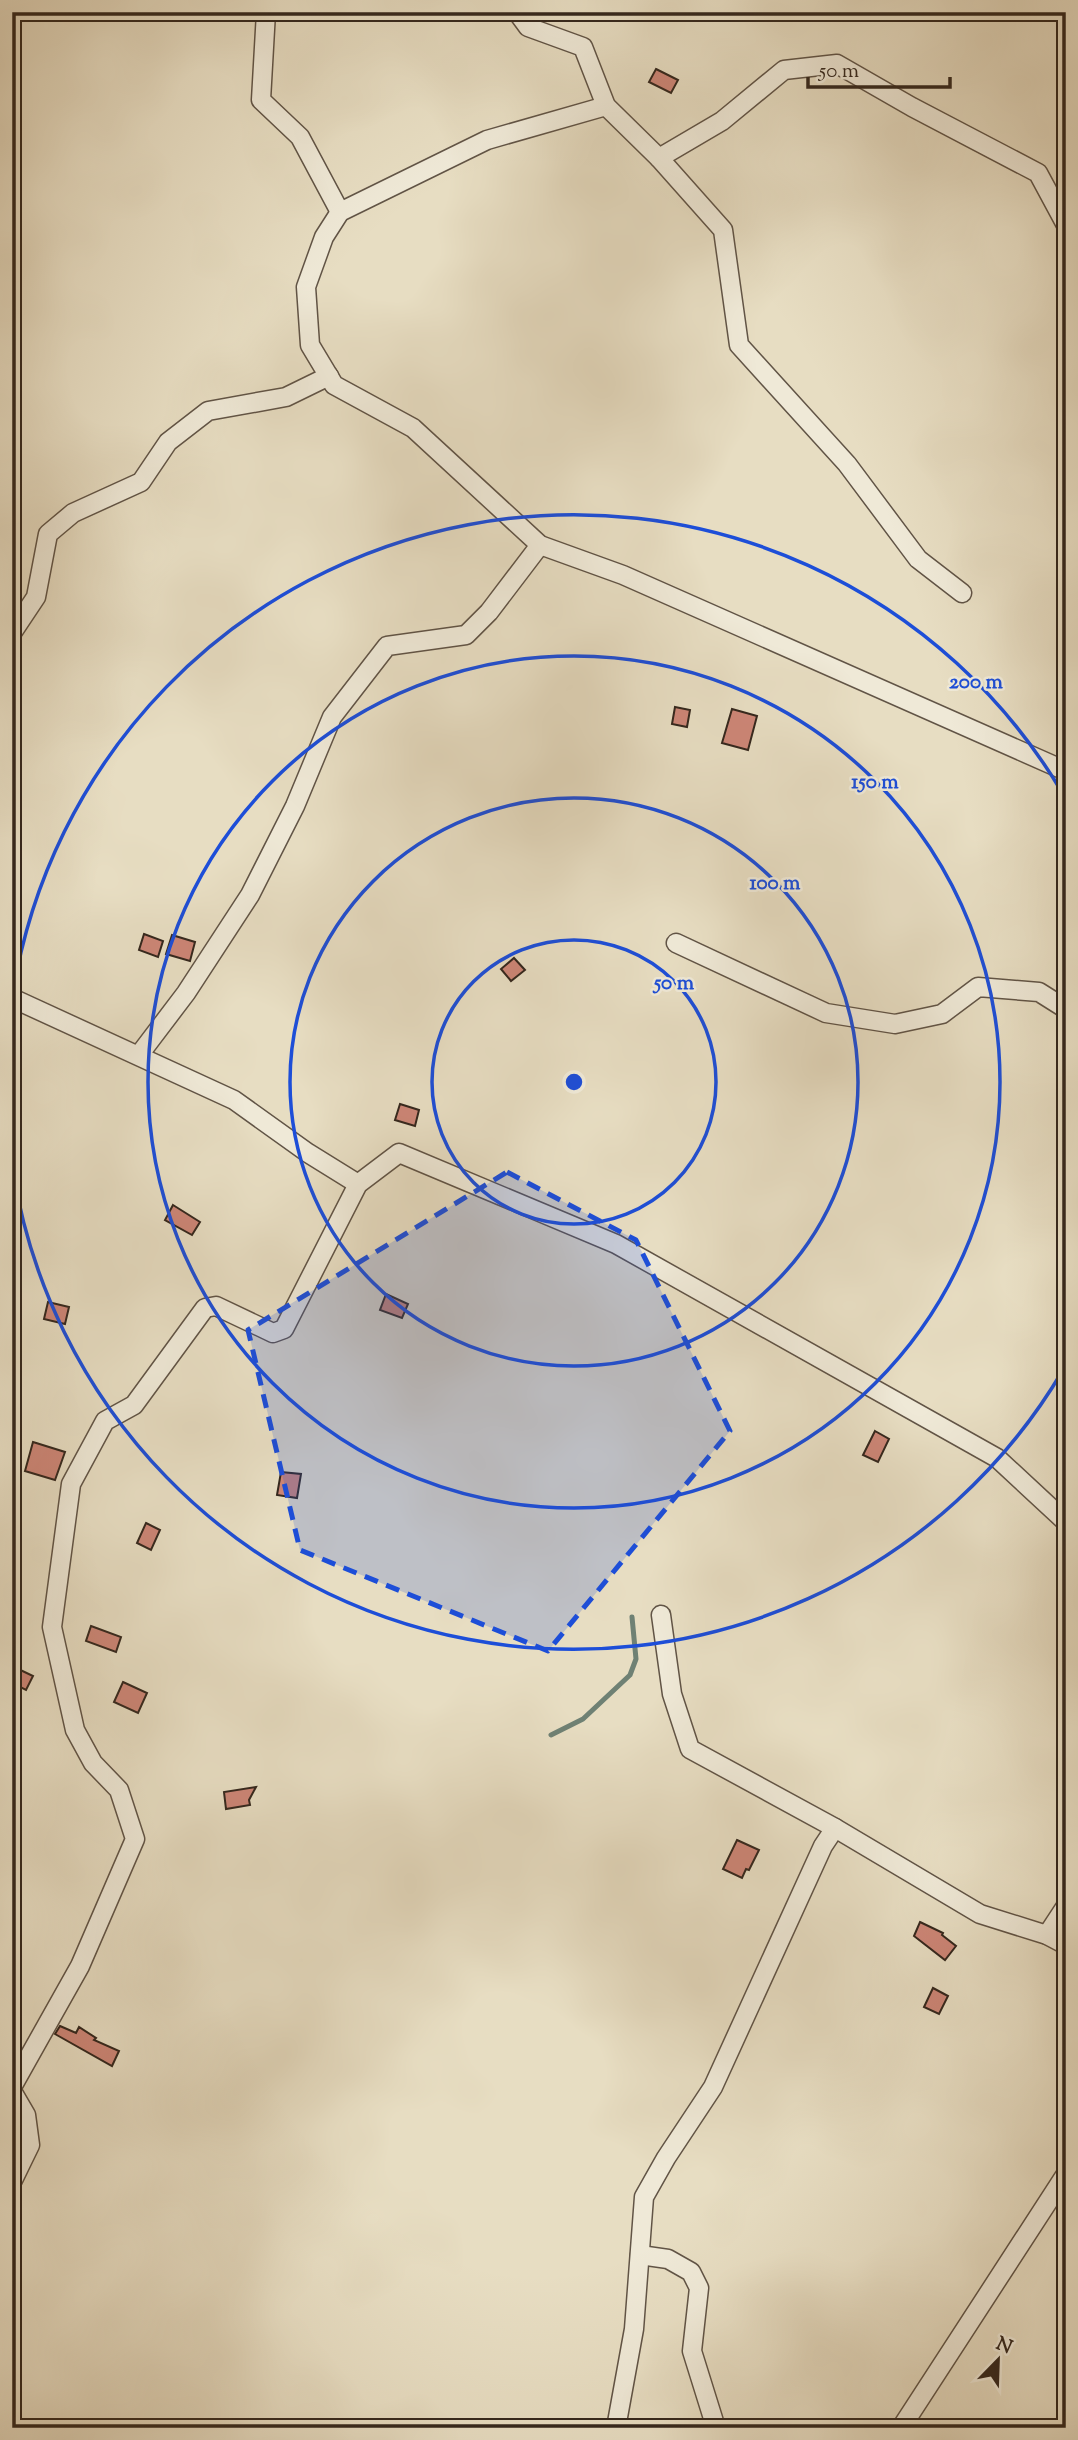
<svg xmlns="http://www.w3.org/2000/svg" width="1078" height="2440" viewBox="0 0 1078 2440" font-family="'Sorts Mill Goudy',serif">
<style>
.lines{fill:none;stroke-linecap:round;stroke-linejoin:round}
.stream{stroke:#6f8174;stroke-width:5}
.building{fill:#cd8677;stroke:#34271d;stroke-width:2}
.street-casing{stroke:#615446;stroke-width:21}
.street{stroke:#efe9d7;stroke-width:18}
.marked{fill:#1d4ed8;fill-opacity:0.2;stroke:#1d4ed8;stroke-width:5;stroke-dasharray:14 9;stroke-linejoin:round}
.ring{fill:none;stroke:#1d4ed8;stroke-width:3.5}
.centre{fill:#1d4ed8;stroke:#efe9d7;stroke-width:3.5}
.ring-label{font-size:21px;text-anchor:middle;font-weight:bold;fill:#1d4ed8;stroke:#efe9d7;stroke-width:5;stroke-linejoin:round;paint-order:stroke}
</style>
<rect width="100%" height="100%" fill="#e7ddc2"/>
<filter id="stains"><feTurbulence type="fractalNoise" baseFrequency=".00286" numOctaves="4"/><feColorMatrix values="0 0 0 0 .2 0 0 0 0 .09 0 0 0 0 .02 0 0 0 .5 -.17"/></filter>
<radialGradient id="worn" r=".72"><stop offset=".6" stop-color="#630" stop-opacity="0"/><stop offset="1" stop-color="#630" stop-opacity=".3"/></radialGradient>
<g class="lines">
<path class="stream" d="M551,1735L583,1719L630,1675L636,1659L632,1617"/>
</g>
<g class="building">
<path d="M656,69L678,80L671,93L649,82Z"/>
<path d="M675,707L690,710L687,727L672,724Z"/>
<path d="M732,709L757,716L748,750L722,743Z"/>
<path d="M144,934L163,941L158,957L139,950Z"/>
<path d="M172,935L195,942L190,961L166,954Z"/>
<path d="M514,958L525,970L511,981L501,969Z"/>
<path d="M400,1104L419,1110L415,1126L395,1120Z"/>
<path d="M173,1205L200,1222L192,1235L165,1220Z"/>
<path d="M386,1294L408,1304L402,1318L380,1310Z"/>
<path d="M48,1302L69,1307L65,1324L44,1319Z"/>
<path d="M875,1431L889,1439L878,1462L863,1455Z"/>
<path d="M33,1442L65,1452L55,1480L25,1471Z"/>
<path d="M281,1472L301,1474L297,1498L277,1495Z"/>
<path d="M146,1523L160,1530L151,1550L137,1543Z"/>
<path d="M91,1626L121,1637L116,1652L86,1641Z"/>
<path d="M12,1666L33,1676L26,1690L12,1683Z"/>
<path d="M123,1682L147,1693L138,1713L114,1702Z"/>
<path d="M256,1787L249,1800L250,1805L226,1809L224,1792Z"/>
<path d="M737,1840L759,1850L749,1870L746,1869L742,1878L723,1869Z"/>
<path d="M920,1922L943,1933L942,1935L956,1946L945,1960L914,1936Z"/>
<path d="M933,1988L948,1996L939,2014L924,2007Z"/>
<path d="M60,2026L76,2033L79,2027L96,2038L94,2040L119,2051L112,2066L55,2034Z"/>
</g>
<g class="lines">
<g class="street-casing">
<g id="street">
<path d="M266,12L261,100L300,137L340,212"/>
<path d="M517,12L528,27L583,47L606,106L659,158L722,121L784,70L837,64L912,107L1038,173L1066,225"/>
<path d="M606,106L487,140L340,212L324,237L306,287L310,345L334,385L413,428L540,545L623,575L1066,771"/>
<path d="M659,158L723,230L739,345L847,464L918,559L962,593"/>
<path d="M12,633L36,597L48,534L73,513L141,482L168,442L208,411L286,397L329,376"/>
<path d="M676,943L826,1013L895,1024L942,1014L978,987L1039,992L1066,1009"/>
<path d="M12,998L234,1100L308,1153L358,1184"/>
<path d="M139,1055L186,993L250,895L295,806L332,717L387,646L466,635L489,612L540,545"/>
<path d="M661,1615L672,1694L690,1749L835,1828L980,1914L1047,1935L1066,1945"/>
<path d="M1047,1935L1066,1906"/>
<path d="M12,2087L80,1966L135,1839L119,1790L93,1763L75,1730L52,1627L71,1484L105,1421L134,1405L205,1308L216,1306L273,1333L284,1329L358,1184L399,1153L616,1244L997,1458L1066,1522"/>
<path d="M12,2091L26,2115L30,2145L12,2182"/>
<path d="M640,2255L668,2259L691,2272L699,2288L692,2351L716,2428"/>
<path d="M616,2428L634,2329L644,2197L666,2158L713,2087L823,1846L835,1828"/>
<path d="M901,2428L1066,2174"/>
</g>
</g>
<use href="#street" class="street"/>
</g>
<path class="marked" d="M507,1172L636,1240L730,1431L548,1651L300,1550L248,1330Z"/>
<g class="ring">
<circle cx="574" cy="1082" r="142"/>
<circle cx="574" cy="1082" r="284"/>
<circle cx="574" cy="1082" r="426"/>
<path d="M1063 1370A568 568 0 0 1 13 1171M13 993A568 568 0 0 1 1063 794"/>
</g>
<circle cx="574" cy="1082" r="10" class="centre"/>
<g class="ring-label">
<text x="976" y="688">200 m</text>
<text x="875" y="788">150 m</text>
<text x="775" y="889">100 m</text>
<text x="674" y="989">50 m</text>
</g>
<rect width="1078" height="2440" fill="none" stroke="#e7ddc2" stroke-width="42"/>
<rect x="14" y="14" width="1050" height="2412" fill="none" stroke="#34271d" stroke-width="3.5"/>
<rect x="21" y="21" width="1036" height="2398" fill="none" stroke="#34271d" stroke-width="2"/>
<g transform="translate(998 2360) rotate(23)" stroke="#efe9d7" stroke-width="5" paint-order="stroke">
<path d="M0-5L12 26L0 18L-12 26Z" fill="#34271d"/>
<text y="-10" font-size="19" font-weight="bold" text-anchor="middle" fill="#34271d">N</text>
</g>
<path d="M808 77v10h142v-10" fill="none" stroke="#34271d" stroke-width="3.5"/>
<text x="819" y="77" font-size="21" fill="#34271d" stroke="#efe9d7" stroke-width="5" paint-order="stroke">50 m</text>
<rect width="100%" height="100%" filter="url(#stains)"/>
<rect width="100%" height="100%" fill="url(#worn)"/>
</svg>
